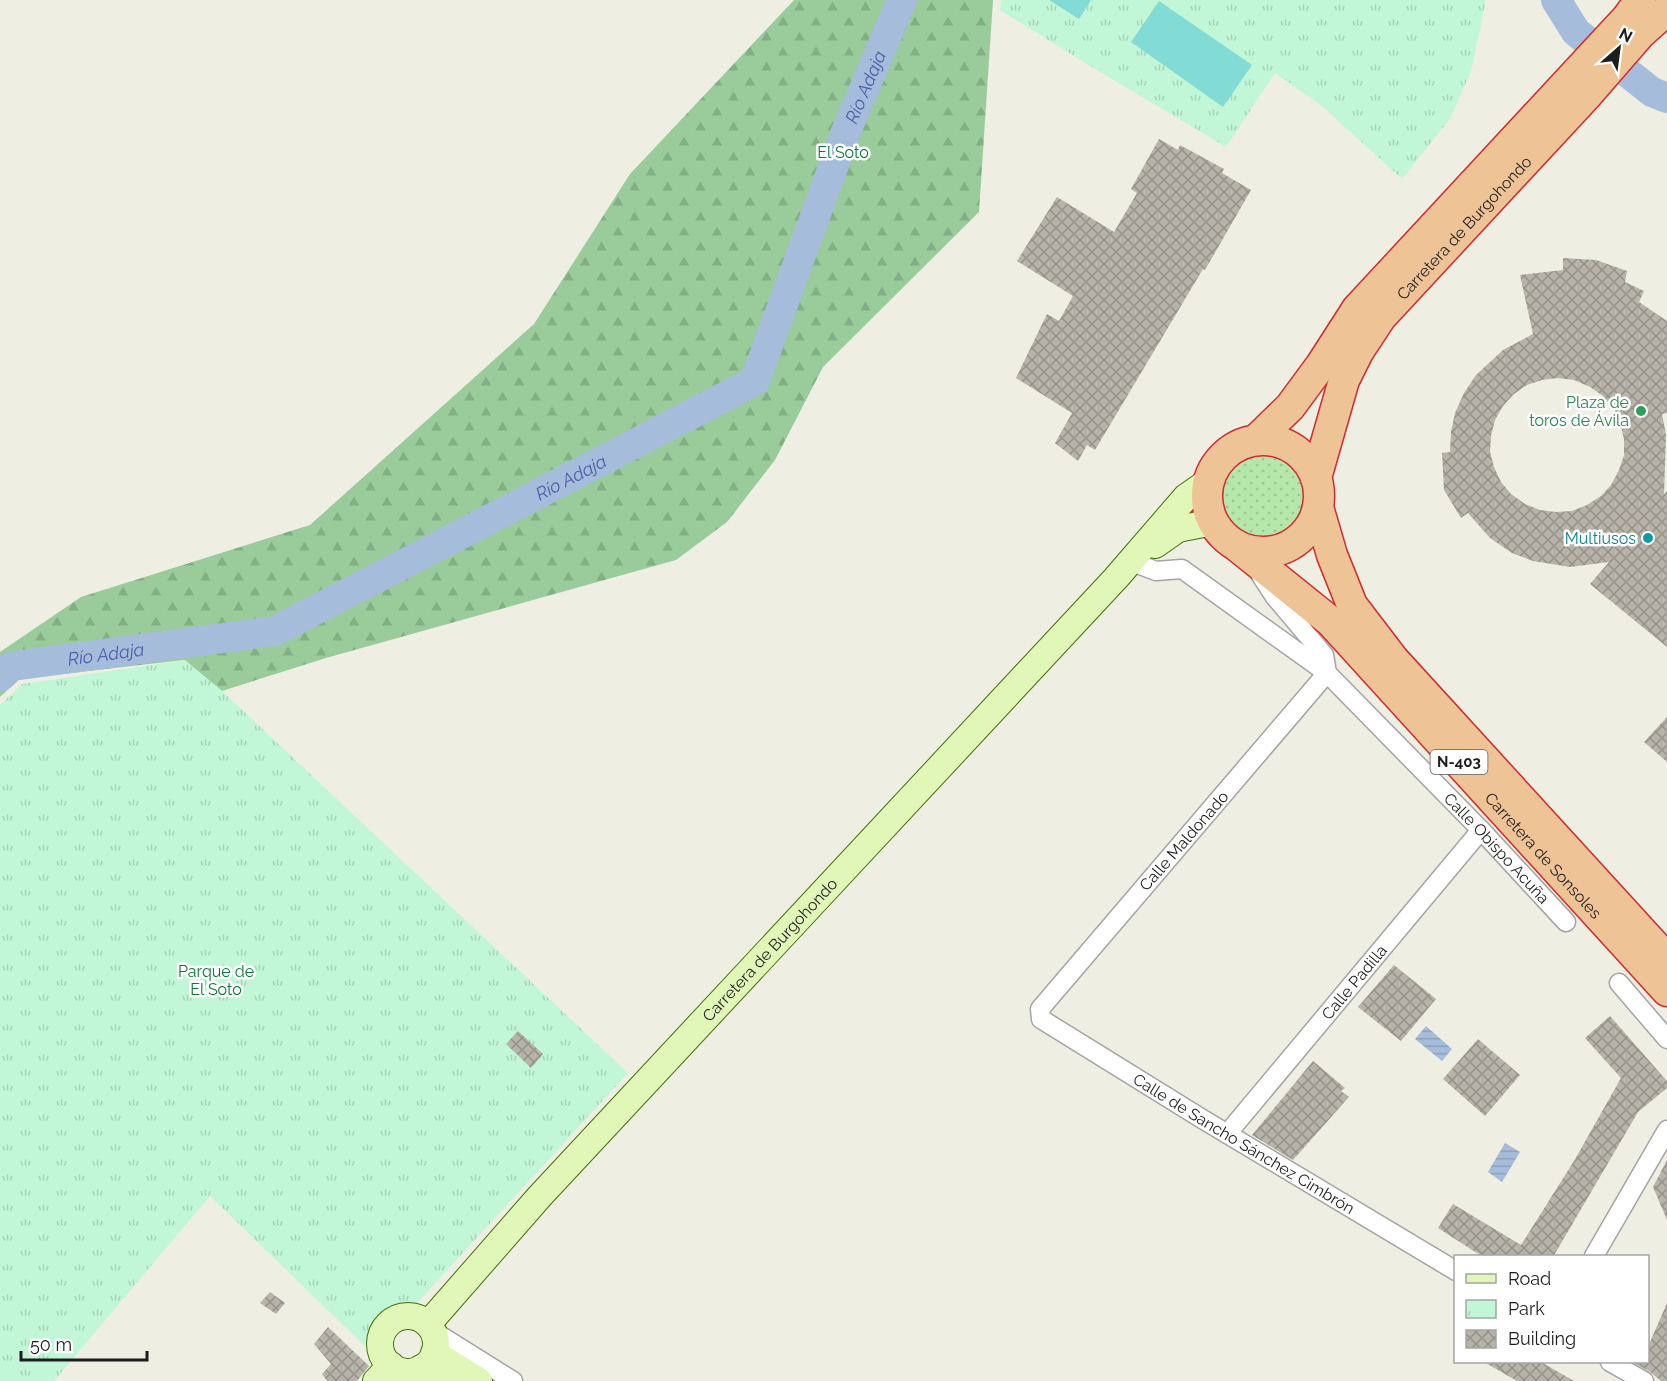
<svg xmlns="http://www.w3.org/2000/svg" width="1667" height="1381" viewBox="0 0 1667 1381" font-family="Raleway,sans-serif">
<style>
.grass{fill:url(#grass-dots)}
.forest{fill:url(#forest-firs)}
.park{fill:url(#park-tufts)}
.pitch{fill:#83dbd5}
.water{fill:url(#water-rules)}
.lines{fill:none;stroke-linecap:round;stroke-linejoin:round}
.river{stroke:#a5bdda;stroke-width:30}
.building{fill:url(#building-cross-hatch);fill-rule:evenodd}
.minor-casing{stroke:#a4a4a4;stroke-width:21}
.secondary-casing{stroke:#436f08;stroke-width:28}
.trunk-casing{stroke:#d22a2e;stroke-width:33}
.minor{stroke:#fff;stroke-width:18}
.secondary{stroke:#e0f7b8;stroke-width:26}
.trunk{stroke:#eec396;stroke-width:30}
.leisure-dot{fill:#2e9e5b;stroke:#fff;stroke-width:2}
.culture-dot{fill:#0f9aa8;stroke:#fff;stroke-width:2}
.labels{text-anchor:middle;dominant-baseline:central;stroke-width:5;stroke-linejoin:round;paint-order:stroke}
.shield{fill:#fff;stroke:#616161;stroke-width:1.5}
.shield-label{font-size:15px;font-weight:bold;fill:#1d1d1d}
.park-label{font-size:16px;fill:#0f7739;stroke:#fff}
.street-label{font-size:16px;fill:#1d1d1d;stroke:#fff}
.leisure-label{font-size:16px;fill:#27864d;stroke:#fff;text-anchor:end}
.culture-label{font-size:16px;fill:#0d838f;stroke:#fff;text-anchor:end}
.water-label{font-size:18px;font-style:italic;fill:#4d5ea9;stroke:#fff}
</style>
<defs>
<pattern id="grass-dots" width="8" height="8" patternUnits="userSpaceOnUse" patternTransform="scale(1.5)"><rect width="8" height="8" fill="#b5e7aa"/><path d="M2 2h.1M6 6h.1" fill="none" stroke="#9bc692" stroke-width="1.8" stroke-linecap="round"/></pattern>
<pattern id="forest-firs" width="22" height="20" patternUnits="userSpaceOnUse" patternTransform="scale(1.5)"><rect width="22" height="20" fill="#99cc9a"/><path d="M5 1l3.5 6h-7zM16 11l3.5 6h-7z" fill="#83af84"/></pattern>
<pattern id="park-tufts" width="24" height="20" patternUnits="userSpaceOnUse" patternTransform="scale(1.5)"><rect width="24" height="20" fill="#c1f7d6"/><path d="M3 7l-1-3M5 7V3M7 7l1-3M15 17l-1-3M17 17v-4M19 17l1-3" fill="none" stroke="#a5d3b7"/></pattern>
<pattern id="water-rules" width="6" height="5" patternUnits="userSpaceOnUse" patternTransform="scale(1.5)"><rect width="6" height="5" fill="#a5bdda"/><path d="M0 2.5h6" fill="none" stroke="#8ea2bb"/></pattern>
<pattern id="building-cross-hatch" width="8" height="8" patternUnits="userSpaceOnUse" patternTransform="scale(1.5)"><rect width="8" height="8" fill="#b7b3a9"/><path d="M0 0l8 8M0 8l8-8" fill="none" stroke="#949189"/></pattern>
</defs>
<rect width="100%" height="100%" fill="#eeeee3"/>
<circle class="grass" cx="1263" cy="497" r="43"/>
<path class="forest" d="M794,0H993L979,212L823,367L775,460L727,522L676,560L326,658L222,691L184,660L19,679L0,697V652L81,597L310,525L534,324L630,174Z"/>
<g class="park">
<path d="M1001,0H1486L1471,72L1449,120L1402,179L1322,106L1275,73L1226,147L1087,64L1000,10Z"/>
<path d="M185,660L222,691L628,1073L416,1304C395,1308 384,1319 370,1332L374,1344L371,1352L210,1196L54,1381H0V705L22,684Z"/>
</g>
<g class="pitch">
<path d="M1049,0H1091L1079,19Z"/>
<path d="M1159,1L1252,65L1223,107L1131,42Z"/>
</g>
<g class="water">
<path d="M1426,1026L1452,1049L1442,1061L1415,1039Z"/>
<path d="M1505,1143L1520,1152L1502,1182L1488,1172Z"/>
</g>
<g class="lines">
<g class="river">
<path d="M1556,0L1576,32L1652,92L1667,98"/>
<path id="s1" d="M0,677L12,666L275,631L755,381L847,129L902,0"/>
</g>
</g>
<g class="building">
<path d="M1159,139L1178,150L1180,145L1224,169L1222,173L1251,190L1205,270L1203,269L1095,450L1087,445L1078,461L1055,443L1072,413L1016,378L1047,314L1059,321L1073,296L1017,261L1057,197L1114,232L1137,193L1131,189Z"/>
<path d="M1563,258L1596,260L1627,271L1625,282L1644,291L1639,302L1667,321V413L1662,414L1666,435L1664,494L1667,491V647L1590,584L1609,562L1570,567L1533,561L1512,553L1490,538L1468,513L1461,518L1444,490L1442,453L1450,452L1451,432L1455,413L1464,393L1476,375L1503,350L1533,334L1520,275L1563,270ZM1558,378L1574,380L1590,387L1603,396L1613,408L1620,423L1624,439V455L1619,470L1611,485L1601,496L1587,505L1572,511L1556,512L1540,510L1525,504L1511,494L1501,482L1494,467L1490,452L1491,436L1495,420L1503,406L1514,394L1527,385L1542,380Z"/>
<path d="M1667,717V762L1644,742Z"/>
<path d="M1394,965L1436,999L1401,1041L1358,1007Z"/>
<path d="M1610,1016L1667,1081V1088L1638,1112L1553,1257H1483L1438,1228L1453,1204L1521,1245L1574,1161L1621,1078L1585,1038Z"/>
<path d="M518,1031L543,1054L531,1068L506,1044Z"/>
<path d="M1478,1039L1520,1075L1485,1116L1443,1079Z"/>
<path d="M1313,1061L1345,1088L1341,1091L1349,1097L1293,1160L1252,1135Z"/>
<path d="M1667,1160V1220L1653,1187Z"/>
<path d="M270,1292L285,1303L276,1314L260,1303Z"/>
<path d="M1667,1303V1381H1661L1649,1371L1632,1362H1647V1349Z"/>
<path d="M328,1327L369,1366L357,1381H327L322,1374L331,1364L314,1344Z"/>
<path d="M1484,1362H1541L1574,1381H1517Z"/>
</g>
<g class="lines">
<g class="minor-casing">
<g id="minor">
<path id="s2" d="M1135,563L1156,571L1182,569L1327,673L1481,830L1566,922"/>
<path d="M1260,574L1275,597L1324,655L1327,673"/>
<path id="s3" d="M1327,673L1040,1009L1041,1019L1204,1120L1456,1271"/>
<path d="M1619,983L1667,1039"/>
<path id="s4" d="M1227,1134L1481,830"/>
<path d="M1594,1256L1667,1130"/>
<path d="M433,1331L513,1381"/>
<path d="M1610,1362L1644,1381"/>
</g>
</g>
<g class="secondary-casing">
<g id="secondary">
<path d="M1155,545L1178,529L1213,522"/>
<circle cx="408" cy="1344" r="28"/>
<path id="s5" d="M428,1324L540,1196L1116,578L1186,497L1209,481"/>
<path d="M434,1353L479,1381"/>
<path d="M421,1368L445,1381"/>
<path d="M376,1381L391,1365"/>
</g>
</g>
<g class="trunk-casing">
<g id="trunk">
<path d="M1256,440L1290,407L1321,365L1357,309L1627,18L1640,0"/>
<circle cx="1263" cy="496" r="56"/>
<path id="s6" d="M1316,478L1344,380L1358,352L1381,317L1588,94L1641,33L1667,10"/>
<path d="M1318,507L1332,555L1352,605L1394,660L1667,959"/>
<path id="s7" d="M1238,547L1330,621L1667,991"/>
</g>
</g>
<use href="#minor" class="minor"/>
<use href="#secondary" class="secondary"/>
<use href="#trunk" class="trunk"/>
</g>
<circle class="leisure-dot" cx="1641" cy="411" r="6"/>
<circle class="culture-dot" cx="1648" cy="538" r="6"/>
<g class="labels">
<rect class="shield" x="1430.5" y="750" width="57" height="24" rx="4.5"/>
<g class="shield-label">
<text x="1459" y="762">N-403</text>
</g>
<g class="park-label">
<text x="843" y="152">El Soto</text>
<text x="216" y="971">Parque de<tspan x="216" dy="18">El Soto</tspan></text>
</g>
<g class="street-label">
<text stroke="none"><textPath href="#s6" startOffset="297">Carretera de Burgohondo</textPath></text>
<text transform="translate(1184 841) rotate(-49)">Calle Maldonado</text>
<text stroke="none"><textPath href="#s2" startOffset="471">Calle Obispo Acuña</textPath></text>
<text stroke="none"><textPath href="#s7" startOffset="435">Carretera de Sonsoles</textPath></text>
<text stroke="none"><textPath href="#s5" startOffset="507">Carretera de Burgohondo</textPath></text>
<text stroke="none"><textPath href="#s4" startOffset="198">Calle Padilla</textPath></text>
<text stroke="none"><textPath href="#s3" startOffset="690">Calle de Sancho Sánchez Cimbrón</textPath></text>
</g>
<g class="leisure-label">
<text x="1629" y="402">Plaza de<tspan x="1629" dy="18">toros de Ávila</tspan></text>
</g>
<g class="culture-label">
<text x="1636" y="538">Multiusos</text>
</g>
<g class="water-label">
<text stroke="none"><textPath href="#s1" startOffset="1137">Río Adaja</textPath></text>
<text stroke="none"><textPath href="#s1" startOffset="615">Río Adaja</textPath></text>
<text stroke="none"><textPath href="#s1" startOffset="111">Río Adaja</textPath></text>
</g>
</g>
<rect x="1454" y="1255" width="195" height="108" fill="#ffffff" stroke="#a5a5a5" stroke-width="1.5"/>
<rect x="1466" y="1274" width="30" height="9" fill="#e0f7b8" stroke="#a5a5a5" stroke-width="1.5"/>
<text x="1508" y="1285" font-size="18" fill="#1d1d1d">Road</text>
<rect x="1466" y="1300" width="30" height="18" fill="url(#park-tufts)" stroke="#a5a5a5" stroke-width="1.5"/>
<text x="1508" y="1315" font-size="18" fill="#1d1d1d">Park</text>
<rect x="1466" y="1330" width="30" height="18" fill="url(#building-cross-hatch)" stroke="#a5a5a5" stroke-width="1.5"/>
<text x="1508" y="1345" font-size="18" fill="#1d1d1d">Building</text>
<g transform="translate(1619 48) rotate(28)" stroke="#ffffff" stroke-width="4.5" paint-order="stroke">
<path d="M0-4.5L10 22L0 15L-10 22Z" fill="#1d1d1d"/>
<text y="-9" font-size="16" font-weight="bold" text-anchor="middle" fill="#1d1d1d">N</text>
</g>
<path d="M21 1351v9h126v-9" fill="none" stroke="#1d1d1d" stroke-width="3"/>
<text x="30" y="1351" font-size="18" fill="#1d1d1d" stroke="#ffffff" stroke-width="4.5" paint-order="stroke">50 m</text>
</svg>
